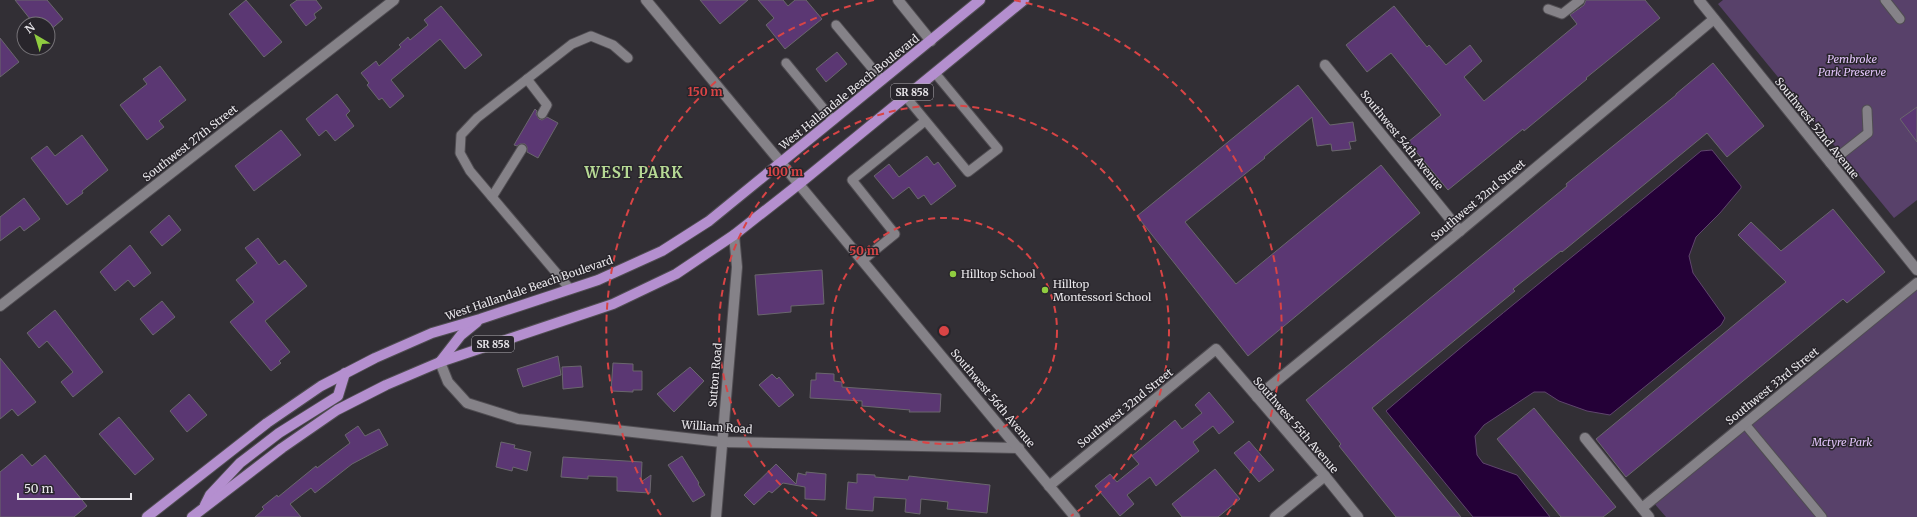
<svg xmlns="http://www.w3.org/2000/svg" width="1917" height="517" viewBox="0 0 1917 517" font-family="Merriweather,serif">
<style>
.green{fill:#58416a}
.water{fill:#240037;stroke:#5f456d}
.building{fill:#5b3773;stroke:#6a676d}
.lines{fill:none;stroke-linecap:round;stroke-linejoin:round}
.service-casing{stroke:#504d52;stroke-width:11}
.minor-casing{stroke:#504d52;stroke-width:12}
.tertiary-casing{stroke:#504d52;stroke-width:12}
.primary-casing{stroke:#504d52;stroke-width:12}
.service{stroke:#858288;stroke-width:9}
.minor{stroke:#858288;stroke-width:10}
.tertiary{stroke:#858288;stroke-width:10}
.primary{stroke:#b48fcf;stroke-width:10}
.ring{fill:none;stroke:#d94445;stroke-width:2;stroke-dasharray:7 5}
.poi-dot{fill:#90cd40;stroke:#28252b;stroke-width:1.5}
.labels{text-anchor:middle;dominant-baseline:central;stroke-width:3;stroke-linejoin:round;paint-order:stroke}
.shield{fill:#28252b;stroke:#aeacb1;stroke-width:1}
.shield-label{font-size:10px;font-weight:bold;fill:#e8e6ea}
.park-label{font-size:11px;font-style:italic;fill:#e3c5fb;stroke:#28252b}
.street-label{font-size:11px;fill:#e8e6ea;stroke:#28252b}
.poi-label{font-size:11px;fill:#e8e6ea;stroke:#28252b;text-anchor:start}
.district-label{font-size:15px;font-weight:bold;letter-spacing:1px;fill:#b6d994;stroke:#28252b}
.centre{fill:#d94445;stroke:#28252b;stroke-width:2}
.ring-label{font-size:12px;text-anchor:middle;font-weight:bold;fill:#d94445;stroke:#28252b;stroke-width:3;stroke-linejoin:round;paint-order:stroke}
</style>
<rect width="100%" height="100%" fill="#322f35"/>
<g class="green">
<path d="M1723,0H1917V200L1894,218L1718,4Z"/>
<path d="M1917,284V517H1666L1653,502Z"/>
</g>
<path class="water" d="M1712,150L1741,186V188L1720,213L1696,237L1689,256L1693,273L1725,318L1721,325L1610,415L1587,411L1559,401L1545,392H1534L1484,425L1475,436L1477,455L1483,463L1517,475L1550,517H1473L1386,411C1489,322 1597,238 1701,151Z"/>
<g class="building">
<path d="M15,0H47L63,19L48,32V24H34Z"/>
<path d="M246,0L282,42L264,57L229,14Z"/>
<path d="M297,0H316L322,8L314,14L316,18L306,26L290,5Z"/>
<path d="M700,0H748L720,24Z"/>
<path d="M758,0H783L788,6L795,0H806L822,19L785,49L766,25L774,18Z"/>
<path d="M1586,0H1645L1660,18L1586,78L1587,79L1524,131L1523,129L1448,190L1408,142L1441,115L1391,53L1367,72L1346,45L1394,6L1427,47L1429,45L1446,65L1470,45L1482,61L1464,77L1484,101L1577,24L1570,15L1584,5Z"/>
<path d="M441,6L482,55L465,69L440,39L391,80L404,96L390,108L382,98L379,100L367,85L369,83L361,73L376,61L379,66L401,47L399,45L408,37L410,40L428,25L424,20Z"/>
<path d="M0,38L19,62L0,77Z"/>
<path d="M837,52L847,64L826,82L816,69Z"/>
<path d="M1713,63L1764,126L1727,157L1707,133L1562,252L1561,251L1513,289L1515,291L1372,408L1461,517H1396L1339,446L1341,444L1306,400L1567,186L1566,184L1676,95V94Z"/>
<path d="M160,66L186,100L159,121L164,127L147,140L120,105L147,84L143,79Z"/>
<path d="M1298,85L1330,125L1353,122L1356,141L1349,142L1351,149L1332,151L1331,144L1317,146L1312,117L1264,157L1265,158L1185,222L1236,284L1381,165L1420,213L1248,356L1137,216Z"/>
<path d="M337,94L350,111L346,115L354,126L335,141L326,130L319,136L306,119Z"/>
<path d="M1917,107V142L1900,119Z"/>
<path d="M535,109L537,111L536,114L539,119L542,120L547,117L558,123L538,158L527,152V147L525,144H520L517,146L514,145Z"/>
<path d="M281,130L301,155L254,191L235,166Z"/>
<path d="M82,135L108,170L82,191L83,193L67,205L31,158L47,146L55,156Z"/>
<path d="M927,156L934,165L938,162L956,186L931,205L924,195L918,199L909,187L893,199L874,176L889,164L899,177Z"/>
<path d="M24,198L40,219L24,231L20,226L0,241V217Z"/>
<path d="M1833,209L1885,272L1847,303L1843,299L1626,477L1596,439L1786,282L1738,235L1751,222L1781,251Z"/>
<path d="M169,215L181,230L162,246L150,232Z"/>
<path d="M258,238L279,265L285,260L307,286L265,321L290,352L279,361L281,363L271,371L230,322L254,302L236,280L257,263L245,248Z"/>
<path d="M130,245L151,273L134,287L128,280L115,291L100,272Z"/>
<path d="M822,270L824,304L791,306V312L758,315L755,275Z"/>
<path d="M162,301L175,317L153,335L140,319Z"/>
<path d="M55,310L103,372L73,397L61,382L73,372L47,341L39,348L27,333Z"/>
<path d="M558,356L561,375L523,387L517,369Z"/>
<path d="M0,358L36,402L18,416L12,409L0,419Z"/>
<path d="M613,363L633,364V371H642V390H633V392L611,391Z"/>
<path d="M581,366L583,387L563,389L562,367Z"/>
<path d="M690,367L704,381L674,412L657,394Z"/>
<path d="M816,373L834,374V381L842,382V387L941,394L940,412H909L910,410L862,406V401L810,398L811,380H816Z"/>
<path d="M772,374L777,379L779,377L794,395L779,407L759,385Z"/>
<path d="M1209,392L1234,422L1219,434L1213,426L1193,442L1199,451L1156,486L1150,477L1127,495L1134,504L1120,516L1095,486L1110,474L1117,482L1139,464L1132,456L1175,420L1182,429L1202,413L1195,405Z"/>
<path d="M189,394L207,415L187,432L170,411Z"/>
<path d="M1534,408L1616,507L1603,517H1561L1497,439Z"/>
<path d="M119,417L154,459L135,475L99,434Z"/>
<path d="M358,426L365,436L379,429L388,445L352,464L315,493L311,488L290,504L301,517H255L264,509L262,507L277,495L278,497L316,466L317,468L350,443L345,435Z"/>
<path d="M1249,441L1274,470L1259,482L1234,453Z"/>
<path d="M501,442L515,445L514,448L531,452L527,471L513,467L512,471L496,467Z"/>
<path d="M22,454L32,466L45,455L87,506L74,517H0V472Z"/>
<path d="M682,456L699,483L698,484L705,495L693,502L668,465Z"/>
<path d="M563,457L642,462L641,482L651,475L650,493L617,491V477L588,476V479L561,477Z"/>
<path d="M776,464L796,484L798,473L806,475V472L826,474L825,500L805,499V487L783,483L772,493L769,491L754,505L744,495Z"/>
<path d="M1215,469L1240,499L1218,517H1182L1172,504Z"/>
<path d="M857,474L875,475V477L908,480L909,476L990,485L987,513L947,509L948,502L921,499L920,514L905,512L906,499L874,497L873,511L846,509L848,482L857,483Z"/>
</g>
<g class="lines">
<g class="service-casing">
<g id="service">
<path d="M1885,0L1900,19"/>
<path d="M1548,9L1562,14L1580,0"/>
<path d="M836,25L882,80"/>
<path d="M786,63L833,120"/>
<path d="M527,79L547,105L542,114"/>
<path d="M906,97L968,172L998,149L935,73"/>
<path d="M1830,163L1868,133L1867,110"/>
<path d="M492,197L522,149"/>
<path d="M863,260L895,234L852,180L925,121"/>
<path d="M570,289L470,171L460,153L461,135L477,118L572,44L591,36L613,45L628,58"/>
<path d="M1745,424L1822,517"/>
</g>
</g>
<g class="minor-casing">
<g id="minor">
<path d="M898,0L931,41"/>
<path d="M1325,65L1460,231"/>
<path d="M0,306L394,0"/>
<path d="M440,362L448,382L467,403L518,419L721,442L1019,448"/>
<path d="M1257,397L1460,231L1714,19"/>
<path d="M1585,438L1649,517"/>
<path d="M1049,486L1216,349L1325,476L1358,517"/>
<path d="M1642,508L1917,283"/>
<path d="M716,517L737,267L734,235"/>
<path d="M1275,517L1325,476"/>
</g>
</g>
<g class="tertiary-casing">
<g id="tertiary">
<path d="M646,0L1075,517"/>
<path d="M1699,0L1917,270"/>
</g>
</g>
<g class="primary-casing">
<g id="primary">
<path d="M440,362L461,335L477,322"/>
<path d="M205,505L210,495L240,463L279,433L338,396L345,373"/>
<path d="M147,517L267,423L321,386L375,358L432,333L480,319L598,280L662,251L709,221L980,0"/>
<path d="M192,517L282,448L337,410L386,385L440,362L613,304L676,274L734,235L799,184L1024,0"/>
</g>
</g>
<use href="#service" class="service"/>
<use href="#minor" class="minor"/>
<use href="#tertiary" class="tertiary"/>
<use href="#primary" class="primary"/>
</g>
<g class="ring">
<circle cx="944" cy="331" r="113"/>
<path d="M817 516A225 225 0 1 1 1071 516"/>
<path d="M661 515A338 338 0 0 1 874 0M1014 0A338 338 0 0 1 1227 515"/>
</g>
<g class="poi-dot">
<circle cx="953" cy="274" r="4"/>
<circle cx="1045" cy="290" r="4"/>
</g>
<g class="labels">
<g class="shield">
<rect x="891" y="84" width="42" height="16" rx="3"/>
<rect x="472" y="336" width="42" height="16" rx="3"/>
</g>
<g class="shield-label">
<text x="912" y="92">SR 858</text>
<text x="493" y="344">SR 858</text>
</g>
<g class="park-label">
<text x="1852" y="59">Pembroke<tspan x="1852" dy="13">Park Preserve</tspan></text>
<text x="1842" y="442">Mctyre Park</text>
</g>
<g class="street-label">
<text transform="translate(849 92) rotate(-39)">West Hallandale Beach Boulevard</text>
<text transform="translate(1817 128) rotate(51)">Southwest 52nd Avenue</text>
<text transform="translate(1402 140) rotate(51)">Southwest 54th Avenue</text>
<text transform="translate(190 143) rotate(-38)">Southwest 27th Street</text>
<text transform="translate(1478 200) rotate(-40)">Southwest 32nd Street</text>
<text transform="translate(529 288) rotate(-19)">West Hallandale Beach Boulevard</text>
<text transform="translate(715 375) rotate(-85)">Sutton Road</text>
<text transform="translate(1772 386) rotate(-39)">Southwest 33rd Street</text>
<text transform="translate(993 398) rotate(50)">Southwest 56th Avenue</text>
<text transform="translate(1125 408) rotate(-39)">Southwest 32nd Street</text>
<text transform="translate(1296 425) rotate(49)">Southwest 55th Avenue</text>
<text transform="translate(717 427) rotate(4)">William Road</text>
</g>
<g class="poi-label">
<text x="961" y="274">Hilltop School</text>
<text x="1053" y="284">Hilltop<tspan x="1053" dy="13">Montessori School</tspan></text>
</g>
<g class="district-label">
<text x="634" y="172">WEST PARK</text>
</g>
</g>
<circle cx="944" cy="331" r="6" class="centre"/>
<g class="ring-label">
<text x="705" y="96">150 m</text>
<text x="785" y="176">100 m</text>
<text x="864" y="255">50 m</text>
</g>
<g transform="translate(36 36) rotate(322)"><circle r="19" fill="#28252b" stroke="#757277"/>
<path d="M0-3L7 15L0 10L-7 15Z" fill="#90cd40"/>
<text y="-6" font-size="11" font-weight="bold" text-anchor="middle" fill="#e8e6ea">N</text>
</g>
<path d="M18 493v6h113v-6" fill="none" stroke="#e8e6ea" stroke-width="2"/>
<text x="24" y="493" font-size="12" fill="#e8e6ea" stroke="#28252b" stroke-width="3" paint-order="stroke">50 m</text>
</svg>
